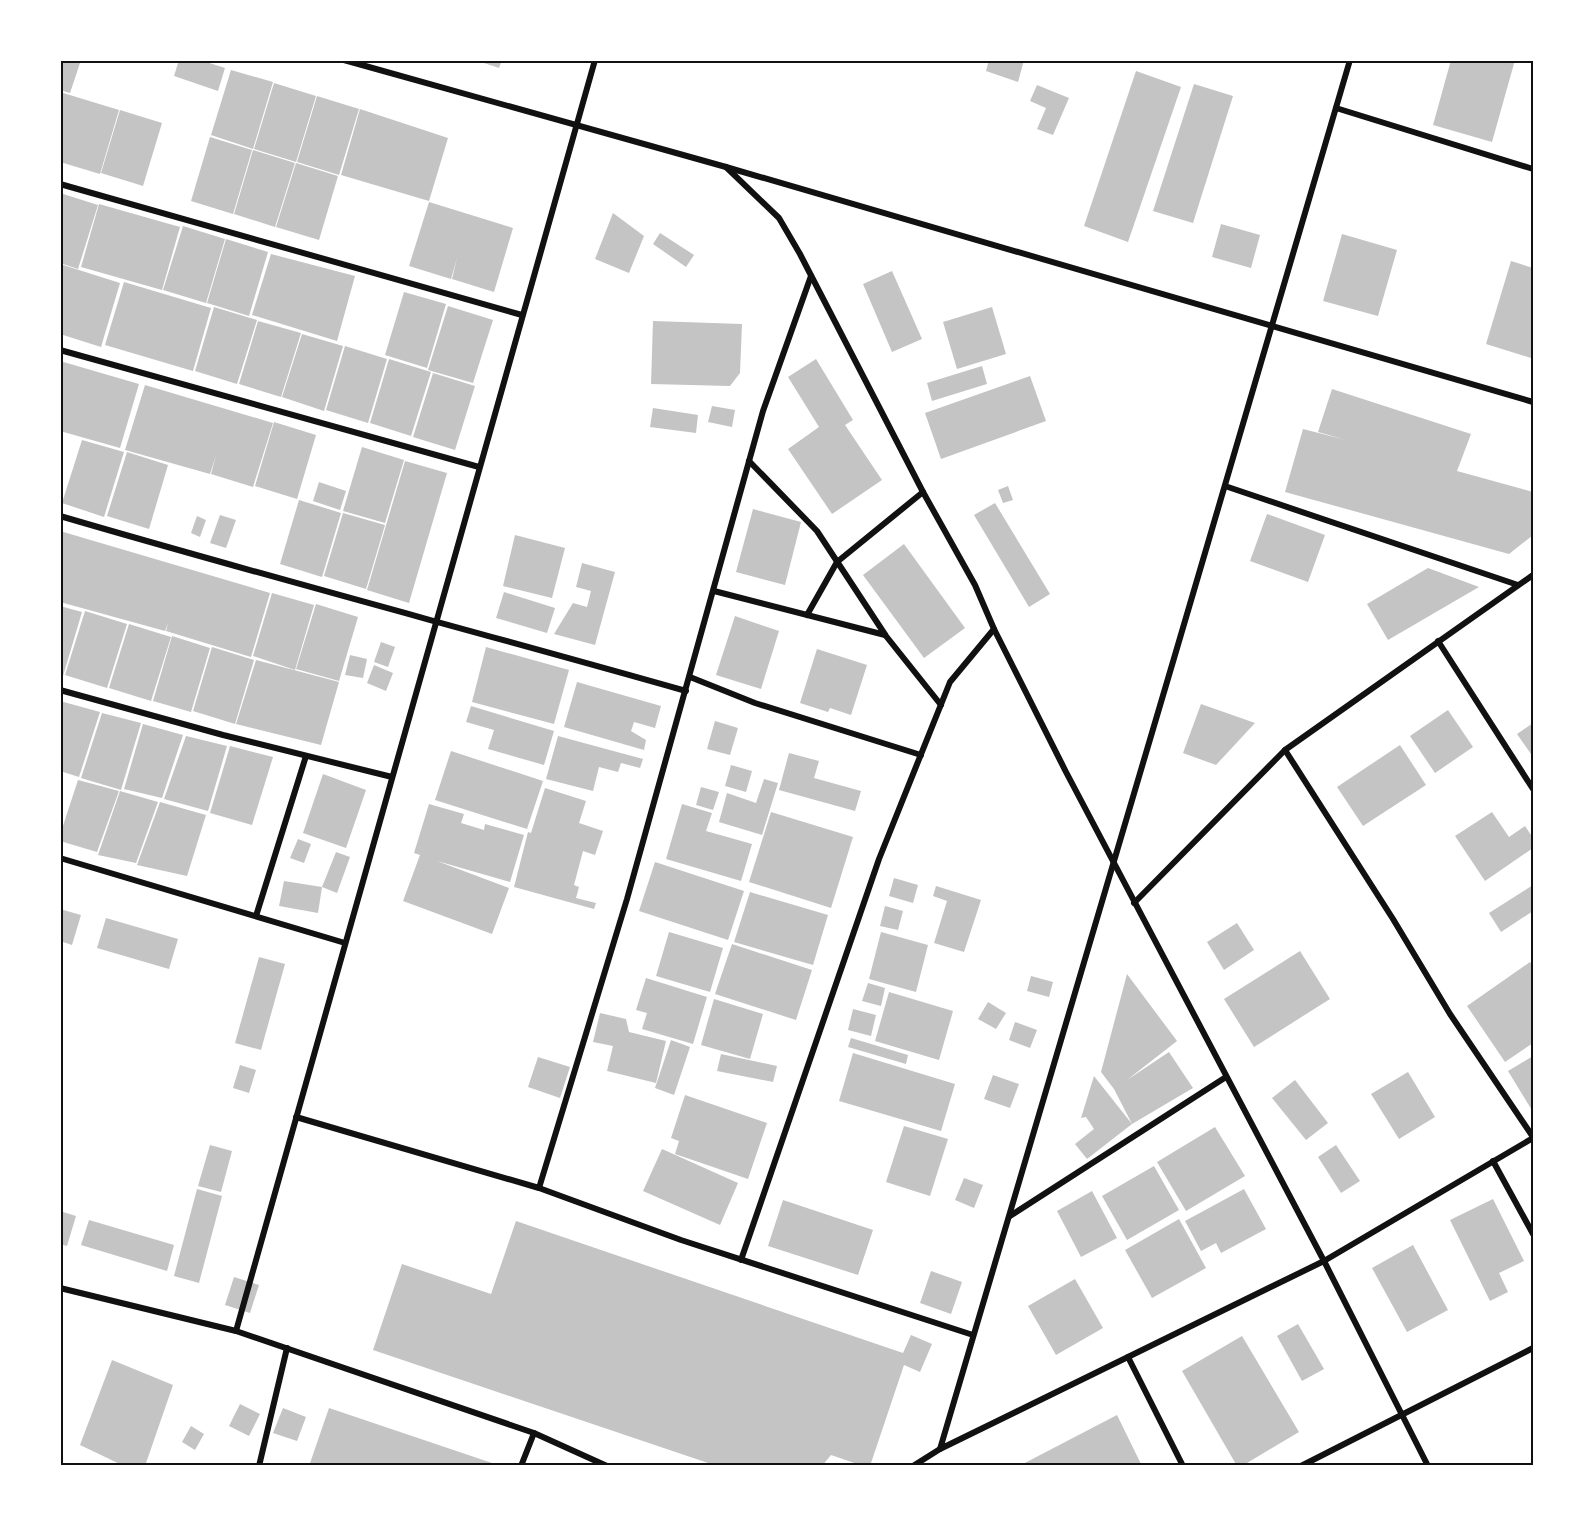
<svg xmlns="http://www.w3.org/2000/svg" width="1593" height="1526" viewBox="0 0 1593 1526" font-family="Manrope,sans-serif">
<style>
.building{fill:#c4c4c4}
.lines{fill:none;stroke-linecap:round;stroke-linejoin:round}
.minor{stroke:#111;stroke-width:6}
.neatline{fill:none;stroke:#111;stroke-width:2}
</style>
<rect width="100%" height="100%" fill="#fff"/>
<g class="building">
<path d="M60,60H81L70,93L60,90Z"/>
<path d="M179,60H200L225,68L218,91L174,76Z"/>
<path d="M475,60H502L499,68Z"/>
<path d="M989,60H1024L1018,82L986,71Z"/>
<path d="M1451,60H1515L1492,142L1433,125Z"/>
<path d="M231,70L273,82L253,149L211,135Z"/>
<path d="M1136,71L1181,87L1128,242L1084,226Z"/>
<path d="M274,83L316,96L296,162L254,149Z"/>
<path d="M1194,84L1233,96L1193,223L1153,211Z"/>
<path d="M1037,85L1069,98L1053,135L1037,129L1046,108L1030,101Z"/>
<path d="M60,92L119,110L100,174L60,162Z"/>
<path d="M317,96L359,109L339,175L297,162Z"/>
<path d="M360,109L448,138L429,201L341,175Z"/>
<path d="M120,110L162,123L143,186L101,173Z"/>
<path d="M210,137L252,150L233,214L191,201Z"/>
<path d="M253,150L295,163L275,227L234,214Z"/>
<path d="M296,163L338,176L319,240L276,227Z"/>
<path d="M60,193L98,205L78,269L60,263Z"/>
<path d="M429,202L513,228L494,292L452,279L457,258L451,279L409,266Z"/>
<path d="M99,204L180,227L162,290L81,267Z"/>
<path d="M613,213L644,236L629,273L595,259Z"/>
<path d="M1221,224L1260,235L1251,268L1212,257Z"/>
<path d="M183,226L225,239L206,303L163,290Z"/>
<path d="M660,233L694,255L686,267L653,244Z"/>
<path d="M1342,234L1397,250L1378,316L1323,301Z"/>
<path d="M226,239L268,252L249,316L207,303Z"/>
<path d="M271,254L355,276L337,341L252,315Z"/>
<path d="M1511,261L1533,268V352L1531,358L1486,344Z"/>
<path d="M60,264L120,283L101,347L60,334Z"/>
<path d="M892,271L922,339L892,352L863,284Z"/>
<path d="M124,282L211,308L193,371L105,345Z"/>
<path d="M404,292L446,304L427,368L385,355Z"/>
<path d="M448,306L493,320L473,383L428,370Z"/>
<path d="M214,307L257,320L237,384L195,371Z"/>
<path d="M992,307L1006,354L957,369L943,322Z"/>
<path d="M258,321L301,333L281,397L239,384Z"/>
<path d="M653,321L742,324L740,373L730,386L651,384Z"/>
<path d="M302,334L343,346L324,411L282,397Z"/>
<path d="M345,346L387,359L368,423L326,410Z"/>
<path d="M389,359L431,372L411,436L370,423Z"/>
<path d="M816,359L853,420L845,425L882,480L832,514L788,449L819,427L788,377Z"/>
<path d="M60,361L139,384L120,448L60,431Z"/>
<path d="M982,366L987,384L932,401L927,383Z"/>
<path d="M433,373L475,386L455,450L413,437Z"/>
<path d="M1030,376L1046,421L941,459L925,413Z"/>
<path d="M145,385L273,423L253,487L211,474L216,455L210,474L125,450Z"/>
<path d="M1332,389L1471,434L1457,471L1533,492V535L1509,554L1285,492L1303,429L1346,440L1318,432Z"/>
<path d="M712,406L735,410L732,427L708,422Z"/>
<path d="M653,408L698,415L696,433L650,427Z"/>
<path d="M274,422L316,435L297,499L255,486Z"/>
<path d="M82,440L124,452L104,517L62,503Z"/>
<path d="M362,447L404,460L385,523L343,511Z"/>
<path d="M127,452L168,465L149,529L107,516Z"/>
<path d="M405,461L447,473L409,603L367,590Z"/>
<path d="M319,482L346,491L340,510L313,501Z"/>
<path d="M1008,486L1013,500L1003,503L998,490Z"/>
<path d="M299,500L341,513L322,577L280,564Z"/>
<path d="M995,503L1050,594L1029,607L974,515Z"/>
<path d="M753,509L801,522L785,585L736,572Z"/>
<path d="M343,513L385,525L366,589L324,576Z"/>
<path d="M1267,514L1325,535L1308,582L1250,561Z"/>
<path d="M220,515L236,520L226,548L210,543Z"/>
<path d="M197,516L206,520L200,537L191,533Z"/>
<path d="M60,531L270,593L251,657L166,631L168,623L165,631L60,602Z"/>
<path d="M515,535L565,548L552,598L503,586Z"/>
<path d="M904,544L965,628L924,658L863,575Z"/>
<path d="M582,563L615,572L595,645L554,634L573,603L587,607L591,591L576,587Z"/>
<path d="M1428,568L1479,587L1388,640L1367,604Z"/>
<path d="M504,592L555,608L547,633L496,618Z"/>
<path d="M272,593L314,605L295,670L253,656Z"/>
<path d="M316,604L358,617L339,681L296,669Z"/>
<path d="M60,606L82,612L63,676L60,675Z"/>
<path d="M85,611L127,624L107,688L65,675Z"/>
<path d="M735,616L779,631L761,689L716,675Z"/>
<path d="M129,624L171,637L151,701L109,688Z"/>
<path d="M172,636L210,648L191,712L153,701Z"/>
<path d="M381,642L395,647L388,667L374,662Z"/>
<path d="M212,647L254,660L235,724L193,711Z"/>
<path d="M486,647L569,670L554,724L472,702Z"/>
<path d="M817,649L867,665L851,715L830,708L828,712L800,703Z"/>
<path d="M350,655L367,659L363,678L345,675Z"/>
<path d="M256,660L339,682L321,745L236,724Z"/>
<path d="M374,665L393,673L386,691L367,683Z"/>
<path d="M577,682L661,706L655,728L634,722L631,731L646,740L644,750L564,727Z"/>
<path d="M60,701L100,712L79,777L60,771Z"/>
<path d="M1201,704L1255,723L1216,765L1183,753Z"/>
<path d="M471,706L554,731L544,765L488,749L494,730L466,722Z"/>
<path d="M1448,710L1473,747L1435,773L1410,736Z"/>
<path d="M102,713L141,723L121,790L81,778Z"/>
<path d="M715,721L738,728L730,755L707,749Z"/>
<path d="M1533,723V757L1517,734Z"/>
<path d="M143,724L183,735L162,798L124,789Z"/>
<path d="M186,736L227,746L208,811L164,799Z"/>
<path d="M558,736L643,759L640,768L621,763L618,772L599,767L593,791L546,779Z"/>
<path d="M1400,745L1426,785L1363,826L1337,787Z"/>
<path d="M230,746L273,757L252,825L210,813Z"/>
<path d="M451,751L543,781L527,829L435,800Z"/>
<path d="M789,753L819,761L814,778L861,791L855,811L779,790Z"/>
<path d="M731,765L752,771L746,792L725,786Z"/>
<path d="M323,774L366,790L346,848L303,833Z"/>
<path d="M764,779L778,783L762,835L719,822L727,793L756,803Z"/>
<path d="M78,780L119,791L97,852L60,841V835Z"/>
<path d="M701,787L719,792L713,810L696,805Z"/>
<path d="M545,788L586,801L579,823L603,831L595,855L583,851L574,885L579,887L576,898L596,903L594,909L514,887L528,832L531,833Z"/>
<path d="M120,791L158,802L136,863L98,855Z"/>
<path d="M160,802L206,815L187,876L137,865Z"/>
<path d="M429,804L464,814L461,823L484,830L485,824L524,835L510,882L437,861L509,888L492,934L403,901L420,855L414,853Z"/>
<path d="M682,804L712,813L706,831L752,844L741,881L666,859Z"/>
<path d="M771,812L853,837L831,908L749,882Z"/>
<path d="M1492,812L1509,837L1525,826L1533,838V848L1485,881L1455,836Z"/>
<path d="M298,839L311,844L304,863L290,858Z"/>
<path d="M336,852L350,857L337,893L322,887Z"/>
<path d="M655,862L744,891L728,940L639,911Z"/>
<path d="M894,878L918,885L913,903L889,896Z"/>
<path d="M284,881L322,887L318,913L279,906Z"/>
<path d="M1533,885V911L1501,932L1489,913Z"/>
<path d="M936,886L981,900L964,952L934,943L947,901L933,896Z"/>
<path d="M750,892L828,915L813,965L734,942Z"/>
<path d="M885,906L903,911L898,930L880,926Z"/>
<path d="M60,909L81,915L72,945L60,941Z"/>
<path d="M106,918L178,939L169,969L97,948Z"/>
<path d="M1237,923L1254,950L1224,970L1207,942Z"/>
<path d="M669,932L723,948L710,992L656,976Z"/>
<path d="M881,932L928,945L916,992L869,979Z"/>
<path d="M732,944L812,970L796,1020L715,994Z"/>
<path d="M1300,951L1330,999L1254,1047L1224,999Z"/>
<path d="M259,957L285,964L261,1050L235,1043Z"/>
<path d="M1530,962L1533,966V1043L1505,1062L1467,1006Z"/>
<path d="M1127,974L1177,1041L1127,1080L1169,1052L1193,1088L1132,1124L1114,1089L1101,1072Z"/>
<path d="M1031,976L1053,982L1049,997L1027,991Z"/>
<path d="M646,978L707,997L693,1044L642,1029L647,1013L636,1010Z"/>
<path d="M868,983L885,988L881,1006L862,1001Z"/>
<path d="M889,992L953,1011L939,1060L875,1041Z"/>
<path d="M714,999L763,1014L750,1059L701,1045Z"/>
<path d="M988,1002L1006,1013L996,1029L978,1019Z"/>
<path d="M853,1009L876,1015L871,1036L848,1030Z"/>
<path d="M600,1013L626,1019L629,1032L666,1041L656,1083L607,1071L613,1046L593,1042Z"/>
<path d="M1015,1022L1037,1030L1030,1048L1009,1040Z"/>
<path d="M851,1038L908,1055L906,1064L848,1047Z"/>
<path d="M671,1040L690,1047L674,1095L655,1088Z"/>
<path d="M853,1053L955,1084L941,1131L839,1101Z"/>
<path d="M721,1054L777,1066L773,1082L717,1071Z"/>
<path d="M1533,1056V1112L1508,1071Z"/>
<path d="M538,1057L570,1067L560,1098L528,1087Z"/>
<path d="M240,1065L256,1070L249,1093L233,1088Z"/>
<path d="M1408,1072L1435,1117L1399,1139L1371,1094Z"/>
<path d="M993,1075L1019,1084L1010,1108L984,1099Z"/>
<path d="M1094,1076L1132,1124L1087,1159L1075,1144L1094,1129L1086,1117L1081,1118Z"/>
<path d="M1295,1080L1328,1123L1306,1140L1272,1098Z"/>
<path d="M685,1095L767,1123L748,1179L675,1154L679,1141L671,1138Z"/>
<path d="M904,1126L948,1139L930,1196L886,1182Z"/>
<path d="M1215,1127L1245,1176L1186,1211L1157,1162Z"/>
<path d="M210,1145L232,1151L221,1192L198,1186Z"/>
<path d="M1336,1145L1360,1181L1341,1193L1318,1157Z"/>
<path d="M662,1149L738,1183L720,1225L643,1191Z"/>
<path d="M1154,1166L1179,1210L1127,1240L1102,1196Z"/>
<path d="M964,1178L983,1185L974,1208L955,1200Z"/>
<path d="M197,1189L222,1196L199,1283L174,1276Z"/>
<path d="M1244,1189L1266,1229L1221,1253L1216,1243L1201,1251L1185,1221Z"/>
<path d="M1092,1191L1117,1238L1081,1257L1057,1211Z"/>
<path d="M1493,1199L1524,1261L1499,1273L1508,1292L1490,1301L1450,1220Z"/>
<path d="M783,1200L873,1230L858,1275L768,1246Z"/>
<path d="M60,1211L76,1216L67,1246L60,1244Z"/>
<path d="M1179,1219L1206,1268L1152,1298L1125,1250Z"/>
<path d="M89,1220L174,1245L167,1271L81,1245Z"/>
<path d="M516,1221L903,1353L911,1335L932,1344L920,1372L904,1365L870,1466H863L831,1455L822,1466H717L373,1350L402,1264L491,1294Z"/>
<path d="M1413,1245L1448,1310L1407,1332L1372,1268Z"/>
<path d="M931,1271L962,1282L951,1314L920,1303Z"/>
<path d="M234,1277L259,1285L250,1313L225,1305Z"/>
<path d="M1075,1279L1103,1328L1056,1355L1028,1306Z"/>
<path d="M1298,1324L1324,1369L1302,1381L1277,1336Z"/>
<path d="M1242,1336L1299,1432L1242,1466H1237L1182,1371Z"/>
<path d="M112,1360L173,1385L145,1466H124L80,1445Z"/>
<path d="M240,1404L260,1414L249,1436L229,1426Z"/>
<path d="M283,1408L306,1417L297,1441L273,1433Z"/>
<path d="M329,1408L495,1464L494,1466H309Z"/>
<path d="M1117,1415L1142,1466H1019Z"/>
<path d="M191,1426L204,1434L195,1450L182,1442Z"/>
</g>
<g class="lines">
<g class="minor">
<path d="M344,60L726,167L1533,402"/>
<path d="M1350,60C1216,524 1075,985 940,1449L1324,1261L1533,1138"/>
<path d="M1336,108L1533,169"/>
<path d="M726,167L779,218L800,254L923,492L975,585L994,629L1066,772L1324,1261L1428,1466"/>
<path d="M60,184L522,315"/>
<path d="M60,350L479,467"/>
<path d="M749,461L817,531L886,636L941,705"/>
<path d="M1225,486L1518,585"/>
<path d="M60,516C268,577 478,632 686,691"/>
<path d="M714,591L885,635"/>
<path d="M807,615L837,562L923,492"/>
<path d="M1438,641L1533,789"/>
<path d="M690,677L755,703L921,755"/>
<path d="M60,690L223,735L392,777"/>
<path d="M1285,750L1393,919L1450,1014L1533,1137"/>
<path d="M60,858L345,943"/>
<path d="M1134,903L1285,750L1533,575"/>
<path d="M256,916L306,756"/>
<path d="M296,1117L539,1188L681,1240L973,1335"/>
<path d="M1493,1161L1533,1234"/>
<path d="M539,1188L627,899L763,411L811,276"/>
<path d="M1010,1216L1226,1077"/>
<path d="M741,1260L879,859L950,682L994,629"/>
<path d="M60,1288L236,1331L595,60"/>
<path d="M236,1331L534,1433L607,1466"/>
<path d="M1128,1357L1183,1466"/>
<path d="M259,1466L287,1348"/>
<path d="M521,1466L534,1433"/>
<path d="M913,1466L940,1449"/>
<path d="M1301,1466L1533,1348"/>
</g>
</g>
<rect width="1593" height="1526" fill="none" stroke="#ffffff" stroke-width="123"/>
<rect x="62" y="62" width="1470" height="1402" class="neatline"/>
</svg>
